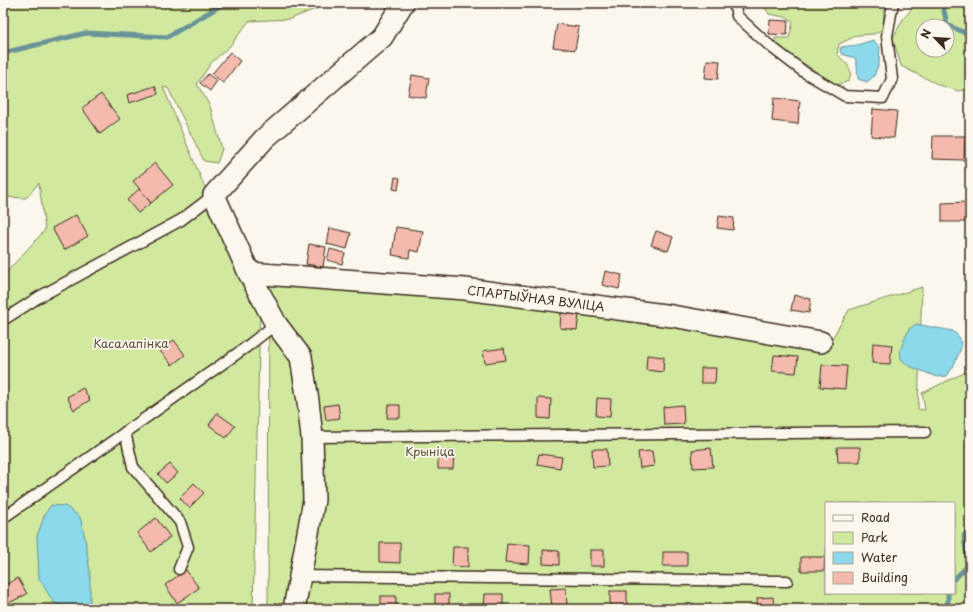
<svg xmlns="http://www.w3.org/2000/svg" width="973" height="612" viewBox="0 0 973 612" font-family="'Playpen Sans',sans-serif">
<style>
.green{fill:#d0e99f;stroke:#868a5e;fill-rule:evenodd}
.water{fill:#8bd9ea;stroke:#6b9398}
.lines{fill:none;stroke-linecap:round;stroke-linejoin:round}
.stream{stroke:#6b9398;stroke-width:5}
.building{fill:#f4baae;stroke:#3b2a1e}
.lane-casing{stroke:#3b2a1e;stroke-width:13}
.street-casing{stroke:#3b2a1e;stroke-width:24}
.lane{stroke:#fbf7ec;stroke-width:10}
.street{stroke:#fbf7ec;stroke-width:21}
.labels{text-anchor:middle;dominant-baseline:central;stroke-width:3.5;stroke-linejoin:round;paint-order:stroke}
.street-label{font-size:12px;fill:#3b2a1e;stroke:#fbf7ec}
.park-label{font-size:12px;fill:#595038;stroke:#fbf7ec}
</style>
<rect width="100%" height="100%" fill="#fbf7ec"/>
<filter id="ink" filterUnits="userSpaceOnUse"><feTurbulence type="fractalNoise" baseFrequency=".025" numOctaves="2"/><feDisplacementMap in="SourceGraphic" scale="8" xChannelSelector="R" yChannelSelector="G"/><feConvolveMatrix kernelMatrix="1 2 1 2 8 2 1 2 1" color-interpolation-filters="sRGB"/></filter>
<g filter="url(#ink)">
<g class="green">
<path d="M3,3H175L185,7L191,3H331L290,19L249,21L230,46L211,63L197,84L210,106L222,149L217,163L204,161L168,88L163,87L243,279L260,306L253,609H3V276L45,230L39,183L26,198L3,197Z"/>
<path d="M765,3H877L884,11L883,29L874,34L858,35L839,44L837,54L847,64L851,72L849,81L837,85L775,45V38H789L793,22L785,17L769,14L764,6Z"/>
<path d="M917,3L970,4V88L959,91L939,85L901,66L893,38L903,19ZM923,26H947V50H923Z"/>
<path d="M269,277L563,307L823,353L849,310L922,287L918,409L925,410L922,393L970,370V609H952L945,602L942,609H268ZM826,503H954V593H826Z"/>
</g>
<g class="water">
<path d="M873,40L880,47L879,63L874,76L867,82L858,79L857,65L855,58L842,54L840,51L841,47L857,45Z"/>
<path d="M916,324L953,331L960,338L961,348L953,367L947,376L937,377L909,366L901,359L900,350L909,329Z"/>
<path d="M51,505L65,506L80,517L85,538L90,572V604L79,609H70L53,602L39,578L37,536L45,514Z"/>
</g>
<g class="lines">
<g class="stream">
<path d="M943,6L947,25L970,35"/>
<path d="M3,53L86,33L167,37L220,6L229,3"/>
<path d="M954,579L968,566L964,536L970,527"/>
<path d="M947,609L948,607V593"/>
</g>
</g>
<g class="building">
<path d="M770,20L788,21L787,35L769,34Z"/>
<path d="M557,24L579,27L575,50L553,47Z"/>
<path d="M230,52L240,61L223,83L212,74Z"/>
<path d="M707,60L720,61L718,79L705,78Z"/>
<path d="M208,74L217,81L210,91L200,83Z"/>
<path d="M412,75L429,78L426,98L408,95Z"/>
<path d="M155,86L158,94L129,103L127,95Z"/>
<path d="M101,94L120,119L100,134L82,108Z"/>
<path d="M774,98L800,101L798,124L772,121Z"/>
<path d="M873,109L897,111L894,138L871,136Z"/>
<path d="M933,136H965L964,160L932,159Z"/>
<path d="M155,163L173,185L151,203L133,181Z"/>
<path d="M395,177L400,178L398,190L393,189Z"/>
<path d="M139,189L151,203L138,213L127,200Z"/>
<path d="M969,202V222H942V203Z"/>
<path d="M76,215L88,236L64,250L52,228Z"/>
<path d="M719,216L734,218L733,230L717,228Z"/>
<path d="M396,227L423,231L419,252L410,250L409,258L392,255Z"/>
<path d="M330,228L351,233L347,249L327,244Z"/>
<path d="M656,231L673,237L668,251L651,245Z"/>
<path d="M309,244L326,247L323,267L306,264Z"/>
<path d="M330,249L345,253L342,264L327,260Z"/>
<path d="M605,271L622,275L619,289L602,285Z"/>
<path d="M794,295L811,299L809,313L791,310Z"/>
<path d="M561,313L579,315L577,330L560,328Z"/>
<path d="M174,340L185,355L172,365L160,351Z"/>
<path d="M873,343L892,345L890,364L872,363Z"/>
<path d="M504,348L506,360L485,363L483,351Z"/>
<path d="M647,355L664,357L663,372L646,370Z"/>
<path d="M774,355L798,357L796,373L772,371Z"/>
<path d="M822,365L847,366L845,389L820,387Z"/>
<path d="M701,368H716L715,383H701Z"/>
<path d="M83,388L90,400L74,410L67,397Z"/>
<path d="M538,398L551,399L550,419L538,418Z"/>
<path d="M597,398L611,399L610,417L596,416Z"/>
<path d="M338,404L340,418L326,420L324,406Z"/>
<path d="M388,405H400V418H387Z"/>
<path d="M683,405L684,424L664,425L663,407Z"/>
<path d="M217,413L235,426L226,438L209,425Z"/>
<path d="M837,447H860V462H838Z"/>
<path d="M711,448L713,467L693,468L692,450Z"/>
<path d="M592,449H607L608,466L593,467Z"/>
<path d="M438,451H454L453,469H438Z"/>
<path d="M652,451L654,466L640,468L638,452Z"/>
<path d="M539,454L562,457L560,468L537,464Z"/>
<path d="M170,464L178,473L166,483L158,474Z"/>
<path d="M194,483L204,493L189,508L180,498Z"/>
<path d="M156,518L170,537L151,552L137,533Z"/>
<path d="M380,543H400V563L380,562Z"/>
<path d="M507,543L530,545L529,564L505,562Z"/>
<path d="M453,547H468V567L452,566Z"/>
<path d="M543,550L559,551V565L543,564Z"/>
<rect x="590" y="550" width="14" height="16"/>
<rect x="663" y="552" width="24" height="14"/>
<path d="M801,557H825L824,571H801Z"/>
<path d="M186,570L199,588L177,603L165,585Z"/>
<path d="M18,578L27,594L7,604L3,595V586Z"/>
<path d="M566,588L567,606L552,607L550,589Z"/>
<rect x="610" y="591" width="17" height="18"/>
<rect x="435" y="594" width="14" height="15"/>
<path d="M485,594H503V609H484Z"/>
<rect x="381" y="596" width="15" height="13"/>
<path d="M773,597L774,609H758L757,598Z"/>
</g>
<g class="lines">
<g class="lane-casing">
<g id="lane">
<path d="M734,3L737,16L770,46L804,72L845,96L883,98L892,79L887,36L893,3"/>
<path d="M3,320L39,297L181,220L214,195"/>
<path d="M125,432L133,467L180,522L188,547L179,569"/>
<path d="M312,437L925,432"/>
<path d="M3,518L245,348L276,324"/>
<path d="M300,576L787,581"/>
</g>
</g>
<g class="street-casing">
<g id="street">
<path d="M249,273L465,289L672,316L821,342"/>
<path d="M294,609L314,500L312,437L308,401L301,357L276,324L249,273L214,195L265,138L382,37L403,3"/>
</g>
</g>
<use href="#lane" class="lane"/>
<use href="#street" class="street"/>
</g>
</g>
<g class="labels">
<g class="street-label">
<text transform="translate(536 298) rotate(7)">СПАРТЫЎНАЯ ВУЛІЦА</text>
</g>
<g class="park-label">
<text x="131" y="343">Касалапінка</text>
<text x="430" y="451">Крыніца</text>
</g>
</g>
<rect width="973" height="612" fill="none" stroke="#fbf7ec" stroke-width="16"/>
<rect x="8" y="8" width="957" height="596" fill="none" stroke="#3b2a1e" stroke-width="1.5" filter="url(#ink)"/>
<rect x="825" y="502" width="130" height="92" fill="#fbf7ec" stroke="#aea59a"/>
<rect x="833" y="515" width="20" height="6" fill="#fbf7ec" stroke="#aea59a"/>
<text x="861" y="522" font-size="12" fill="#3b2a1e">Road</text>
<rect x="833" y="532" width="20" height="12" fill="#d0e99f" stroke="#aea59a"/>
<text x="861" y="542" font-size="12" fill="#3b2a1e">Park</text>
<rect x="833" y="552" width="20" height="12" fill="#8bd9ea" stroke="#aea59a"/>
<text x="861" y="562" font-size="12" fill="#3b2a1e">Water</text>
<rect x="833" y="572" width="20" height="12" fill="#f4baae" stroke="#aea59a"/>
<text x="861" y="582" font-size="12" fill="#3b2a1e">Building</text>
<g transform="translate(935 38) rotate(295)"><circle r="19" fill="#fbf7ec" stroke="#aea59a"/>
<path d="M0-3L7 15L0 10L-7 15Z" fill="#3b2a1e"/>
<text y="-6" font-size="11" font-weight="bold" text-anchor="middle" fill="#3b2a1e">N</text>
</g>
</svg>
